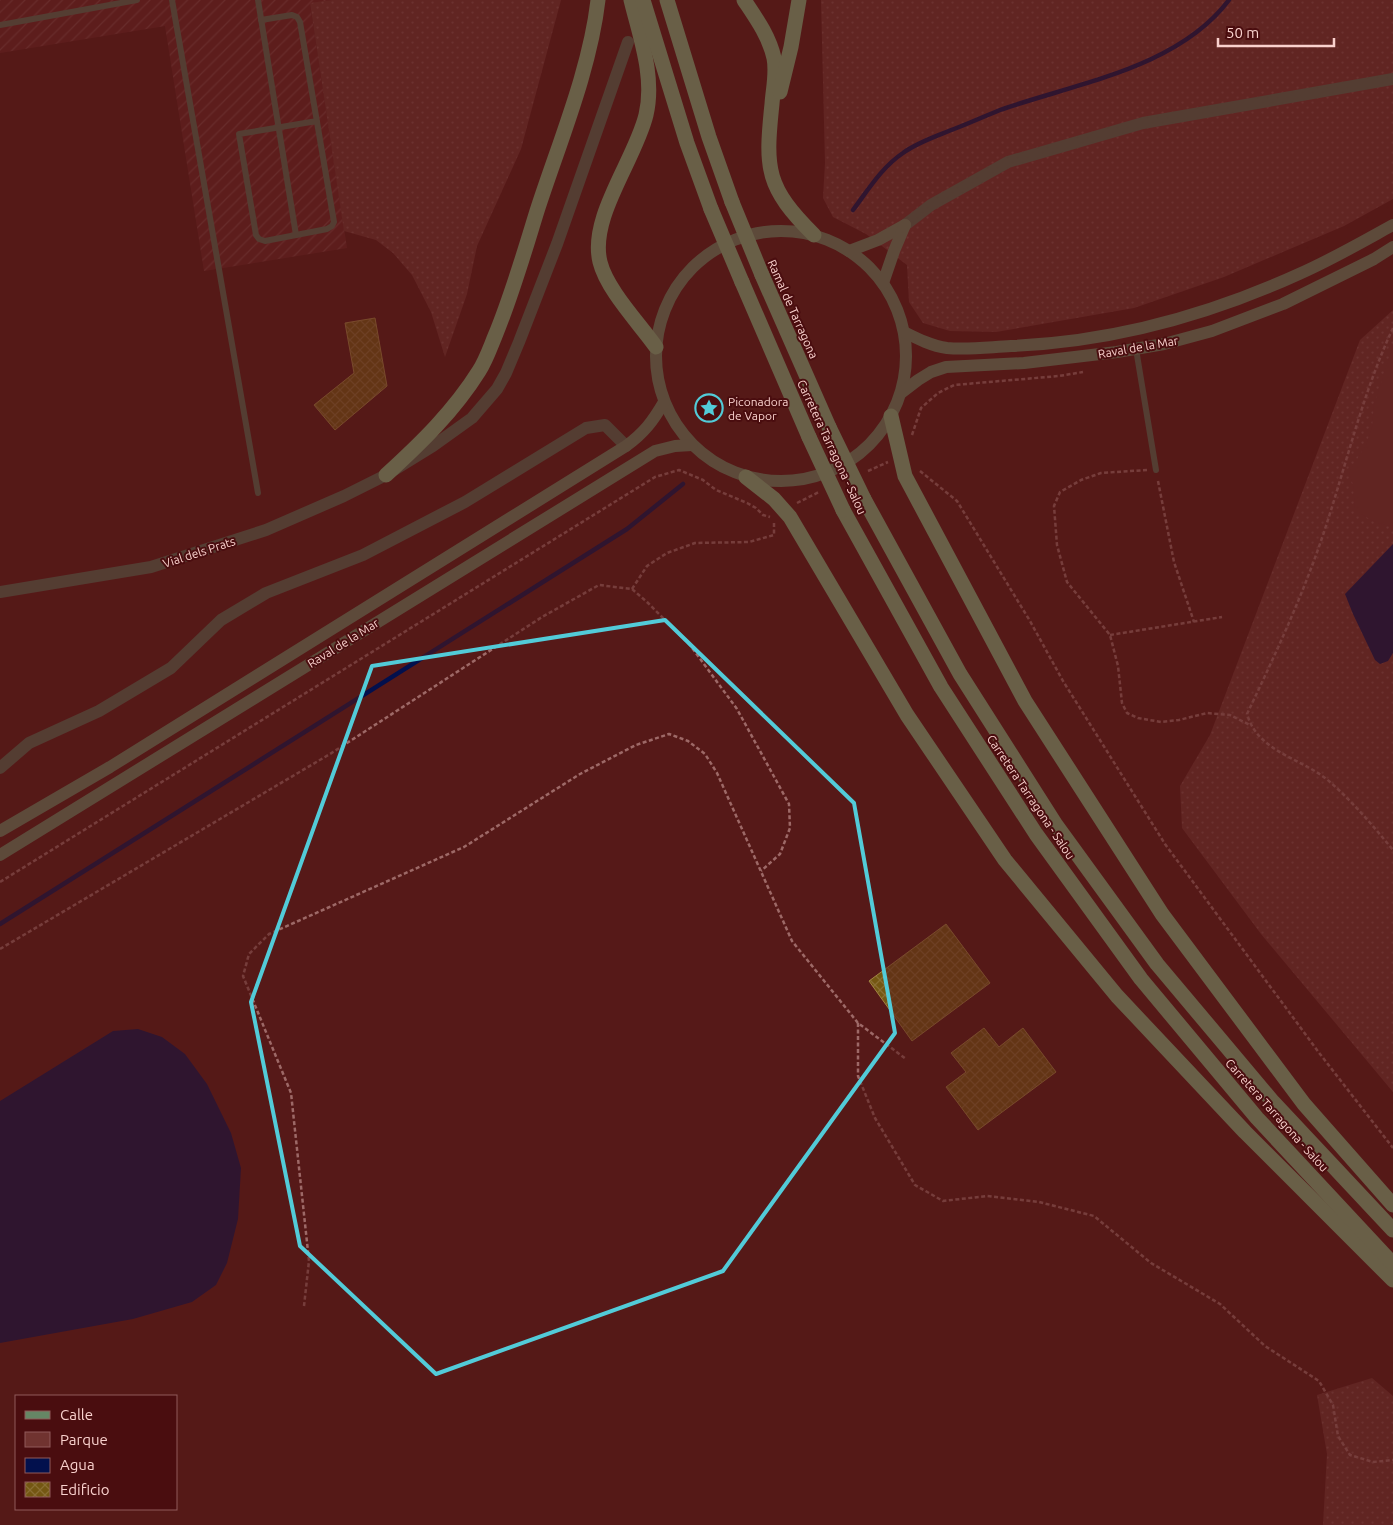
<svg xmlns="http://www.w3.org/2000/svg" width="1393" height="1525" viewBox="0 0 1393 1525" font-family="Ubuntu,sans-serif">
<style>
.industrial{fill:url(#industrial-furrows)}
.grass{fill:url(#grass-dots)}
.park{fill:#703330}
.water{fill:#02104d}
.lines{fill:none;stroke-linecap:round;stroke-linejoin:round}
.stream{stroke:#02104d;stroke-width:4.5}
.building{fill:url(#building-cross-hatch);stroke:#a28443}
.path{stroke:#9d6967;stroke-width:2.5;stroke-dasharray:4 2.5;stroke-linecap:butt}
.lane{stroke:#536853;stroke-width:6}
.street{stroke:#536853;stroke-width:12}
.secondary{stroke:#668665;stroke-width:12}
.highway{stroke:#80b380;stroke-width:15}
.highway-bridge{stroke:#80b380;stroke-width:15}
.marked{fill:none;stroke:#52cbd8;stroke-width:4;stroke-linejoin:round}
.labels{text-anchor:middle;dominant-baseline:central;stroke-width:4;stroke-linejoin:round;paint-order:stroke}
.street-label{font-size:12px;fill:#f9d1cd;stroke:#4a0d0f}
.poi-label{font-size:12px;fill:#f9d1cd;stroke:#4a0d0f;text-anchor:start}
</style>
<defs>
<pattern id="industrial-furrows" width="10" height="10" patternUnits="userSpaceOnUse" patternTransform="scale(1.25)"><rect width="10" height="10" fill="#672323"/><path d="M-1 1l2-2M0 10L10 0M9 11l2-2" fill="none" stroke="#7e4242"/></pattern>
<pattern id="grass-dots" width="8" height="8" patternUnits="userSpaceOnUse" patternTransform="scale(1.25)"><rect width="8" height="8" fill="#703330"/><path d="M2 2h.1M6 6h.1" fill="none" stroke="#85504d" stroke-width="1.8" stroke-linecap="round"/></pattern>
<pattern id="building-cross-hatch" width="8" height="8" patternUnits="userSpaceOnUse" patternTransform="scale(1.25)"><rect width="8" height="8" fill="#745712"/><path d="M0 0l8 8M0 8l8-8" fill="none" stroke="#896e33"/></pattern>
</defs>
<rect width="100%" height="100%" fill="#561918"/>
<path class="industrial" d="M0,0H332L310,4L347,248L204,271L165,26L0,53Z"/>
<g class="grass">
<path d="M332,0H561L521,149L477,246L467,294L445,357L431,312L412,275L393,253L376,240L344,231L310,3Z"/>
<path d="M821,0H1393V199L1344,226L1224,277L1134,308L996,332L950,331L923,323L909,302L907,265L866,234L833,217L823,198L825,163Z"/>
<path d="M1393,310V1092L1261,934L1182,828L1180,786L1210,735L1360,340Z"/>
<path d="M1372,1378L1393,1396V1525H1323L1327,1454L1317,1395Z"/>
</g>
<path class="park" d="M1393,346V526C1378,525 1366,518 1355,509L1353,485L1349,472L1366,445L1372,427L1374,405Z"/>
<g class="water">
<path d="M1393,544V653L1388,661L1380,664L1375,660L1353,614L1345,594Z"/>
<path d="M138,1029L162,1037L185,1054L207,1084L231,1133L241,1168L238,1219L227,1263L216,1285L192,1302L133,1319L0,1343V1101L113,1031Z"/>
</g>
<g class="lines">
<g class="stream">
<path d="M853,210C868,190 882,167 903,153C918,142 937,136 954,129C970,123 985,116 1000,110C1077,83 1178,68 1229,0"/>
<path d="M0,924L627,529L683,484"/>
</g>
</g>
<g class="building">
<path d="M375,318L387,386L335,430L314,405L354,373L345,323Z"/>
<path d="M946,924L990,983L912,1041L869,981Z"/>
<path d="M984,1028L999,1047L1023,1028L1056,1072L978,1130L946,1087L966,1072L951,1053Z"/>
</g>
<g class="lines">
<g class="path">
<path d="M1393,328C1363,392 1347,462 1325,529C1304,593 1276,653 1247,714C1258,753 1303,758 1330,782C1354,803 1373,826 1393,850"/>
<path d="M912,435L921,408L938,393L954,385L1059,376L1083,372"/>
<path d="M1147,470L1101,473L1081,480L1060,492L1054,506L1057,545L1067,582L1110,635L1118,666L1122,703L1127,713L1138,718L1161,722L1179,720L1207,713L1230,715L1250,725"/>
<path d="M868,471L888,462"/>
<path d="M920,471L957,501L1030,621L1063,681L1165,844L1320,1054L1393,1148"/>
<path d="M1158,481L1174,562L1194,622"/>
<path d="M797,503L819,492"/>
<path d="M632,589L647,566L667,553L695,543L749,542L774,535V523"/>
<path d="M1110,635L1222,617"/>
<path d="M0,882L655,477L679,470L703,480L716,490L747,503L756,508L763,515L770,517"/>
<path d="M0,949L330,754L542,617L599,585L632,589L647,602L690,645L737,709L789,804L790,828L780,854L761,871"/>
<path d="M858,1023V1076L875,1118L915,1185L943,1201L987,1196L1039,1202L1094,1216L1151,1263L1220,1304L1265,1346L1319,1381L1333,1405L1338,1436L1350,1455L1373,1462L1393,1460"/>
<path d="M304,1306L309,1261L291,1093L243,976L249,954L269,934L464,847L580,774L636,745L669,734L688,741L705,754L717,773L792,941L858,1023L906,1059"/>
</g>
<g class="lane">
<path d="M172,0L258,493"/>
<path d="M258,0L296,235"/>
<path d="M261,20L292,15L297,17L300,22L334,222L332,226L327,229L265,241L259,239L256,235L239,134L317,121"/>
<path d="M0,25L137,0"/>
<path d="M1136,349L1156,470"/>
</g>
<g class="street">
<path d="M905,225L931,205L1008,162L1143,123L1393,79"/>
<path d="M0,592L151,567L266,530L344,496L386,475L433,446L472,418L497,389L506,373L519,342L557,244L628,42"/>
<path d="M0,768L29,743L99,711L171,668L221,620L266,593L363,555L465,502L586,428L605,425L626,446"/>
</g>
<g class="secondary">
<circle cx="781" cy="356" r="125"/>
<path d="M849,251L878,240L905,225"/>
<path d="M883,283L894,251L905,225"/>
<path d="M904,332C918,339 932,346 947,348C968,350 990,347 1011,346C1110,342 1209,315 1299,274C1331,260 1362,242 1393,225"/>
<path d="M901,393L918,380L931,372L946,367L1024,363L1117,352L1164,344L1212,331L1283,304L1374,259L1393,247"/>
<path d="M0,831L110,767L626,446C644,433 653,421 664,402"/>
<path d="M0,855L655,451L675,446L692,445"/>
</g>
<g class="highway">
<path d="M631,0C640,37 655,77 646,115C635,160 589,217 600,262C607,290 639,323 656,347"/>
<path d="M643,0L687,143L711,209"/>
<path d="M667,0L709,137L732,202"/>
<path d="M744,0C756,18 769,36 774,58C777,73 773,89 772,104C765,170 766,187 814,235"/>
<path d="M780,92L791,47L799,0"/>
<path d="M762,275L829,427"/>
<path d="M742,282L809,437"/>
<path d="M891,416L905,476L1025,701L1162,914L1304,1104L1393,1205"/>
<path d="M386,475C421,443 454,411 479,371C486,360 490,348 495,336C512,295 524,253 537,211C559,143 590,70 598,0"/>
<path d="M746,477L774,499L790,517L907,715L1005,860L1117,996L1245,1132L1393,1280"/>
<path d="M864,499L960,674L1056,825L1157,964L1273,1102L1393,1230"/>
<path d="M843,510L941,687L1036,834L1141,979L1257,1118L1393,1264"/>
</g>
<g class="highway-bridge">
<path d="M732,202L762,275"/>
<path d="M711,209L742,282"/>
<path d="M829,427L864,499"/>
<path d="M809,437L843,510"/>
</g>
</g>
<path d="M0 0H1393V1525H0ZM665,620L854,803L895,1033L723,1271L436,1374L300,1246L251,1002L372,666Z" fill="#561918" fill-opacity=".55" fill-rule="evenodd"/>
<path class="marked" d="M665,620L854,803L895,1033L723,1271L436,1374L300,1246L251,1002L372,666Z"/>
<defs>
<g id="sight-ring" transform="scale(1.4375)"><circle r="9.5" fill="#4a0d0f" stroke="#52cbd8" stroke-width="1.5"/><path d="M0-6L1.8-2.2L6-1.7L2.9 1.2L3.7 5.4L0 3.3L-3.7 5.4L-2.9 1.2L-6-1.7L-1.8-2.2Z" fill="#52cbd8"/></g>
</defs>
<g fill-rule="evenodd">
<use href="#sight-ring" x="709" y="408"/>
</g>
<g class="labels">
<g class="street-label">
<text transform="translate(793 309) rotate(66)">Ramal de Tarragona</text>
<text transform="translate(1138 347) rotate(-10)">Raval de la Mar</text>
<text transform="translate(832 447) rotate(65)">Carretera Tarragona - Salou</text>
<text transform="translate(199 552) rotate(-18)">Vial dels Prats</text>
<text transform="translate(343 643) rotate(-32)">Raval de la Mar</text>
<text transform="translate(1031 797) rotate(56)">Carretera Tarragona - Salou</text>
<text transform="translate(1277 1115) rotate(48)">Carretera Tarragona - Salou</text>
</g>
<g class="poi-label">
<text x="728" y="401">Piconadora<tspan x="728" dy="14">de Vapor</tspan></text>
</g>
</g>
<rect x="15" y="1395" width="162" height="115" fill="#4a0d0f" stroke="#905b5b"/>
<rect x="25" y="1411" width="25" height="8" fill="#668665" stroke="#905b5b"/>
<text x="60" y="1420" font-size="15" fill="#f9d1cd">Calle</text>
<rect x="25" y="1432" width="25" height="15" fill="#703330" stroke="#905b5b"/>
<text x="60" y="1445" font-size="15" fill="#f9d1cd">Parque</text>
<rect x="25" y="1458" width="25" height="15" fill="#02104d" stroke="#905b5b"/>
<text x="60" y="1470" font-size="15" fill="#f9d1cd">Agua</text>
<rect x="25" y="1482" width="25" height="15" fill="url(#building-cross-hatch)" stroke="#905b5b"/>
<text x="60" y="1495" font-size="15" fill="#f9d1cd">Edificio</text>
<path d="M1218 38v8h116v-8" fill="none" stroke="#f9d1cd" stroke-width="2.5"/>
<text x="1226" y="38" font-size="15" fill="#f9d1cd" stroke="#4a0d0f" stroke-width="4" paint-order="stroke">50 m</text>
</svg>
